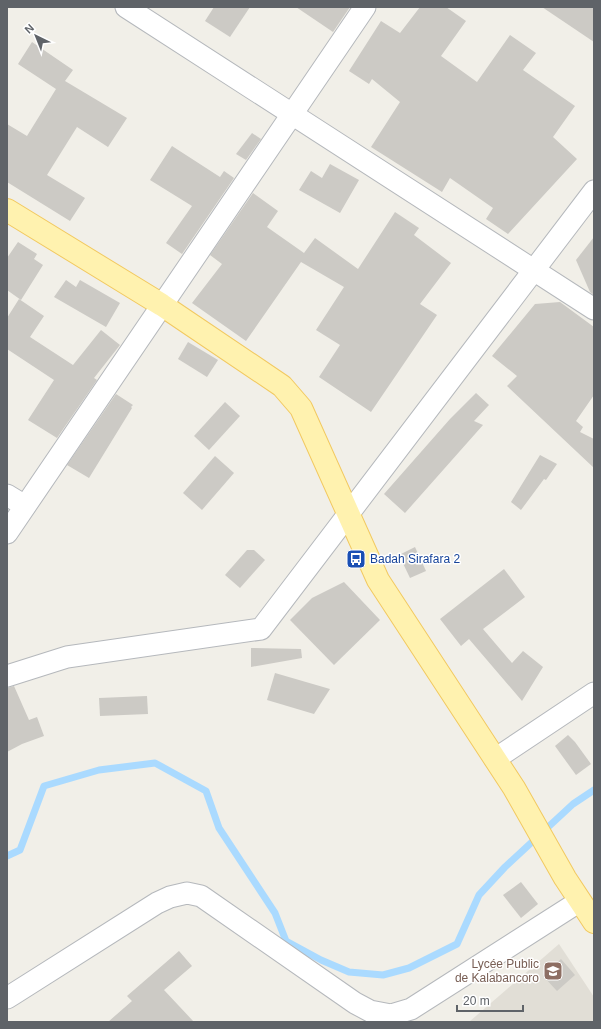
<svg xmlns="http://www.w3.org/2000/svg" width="601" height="1029" viewBox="0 0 601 1029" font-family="Helvetica,sans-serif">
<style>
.education{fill:#e1ded6}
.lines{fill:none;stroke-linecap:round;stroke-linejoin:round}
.stream{stroke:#aadaff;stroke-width:7}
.building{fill:#cccac5}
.minor-casing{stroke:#b5b8bc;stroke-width:23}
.major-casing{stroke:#f2c960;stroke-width:24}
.minor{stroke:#fff;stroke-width:21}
.major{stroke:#fff2af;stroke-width:22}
.labels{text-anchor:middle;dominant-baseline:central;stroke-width:3;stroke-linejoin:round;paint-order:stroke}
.transit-label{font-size:12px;fill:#164399;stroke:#fff;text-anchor:start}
.education-label{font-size:12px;fill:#785e54;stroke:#fff;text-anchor:end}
</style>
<rect width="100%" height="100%" fill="#f1efe8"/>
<path class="education" d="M559,944L594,997V1022H469Z"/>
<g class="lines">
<path class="stream" d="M7,856L20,850L44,786L99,770L155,763L206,791L219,828L275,913L286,941L321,960L349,972L383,975L409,968L457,944L479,895L505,867L573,804L594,790"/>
</g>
<g class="building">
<path d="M214,7H250L230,37L205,21Z"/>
<path d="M296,7H350L333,32Z"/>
<path d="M420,7H446L466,21L441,56L477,82L510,35L536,53L523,70L575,106L553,137L577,159L508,234L486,219L493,208L450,178L442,192L371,147L400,102L372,79L369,84L349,71L381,21L400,33Z"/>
<path d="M542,7H594V42Z"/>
<path d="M32,42L73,70L65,81L127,118L108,147L77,127L47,175L85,198L70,221L7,182V124L27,136L56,89L18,64Z"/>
<path d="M252,133L261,139L246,160L236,154Z"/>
<path d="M172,146L220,177L224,171L234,178L182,254L166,243L192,206L150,180Z"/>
<path d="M330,164L359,180L340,213L299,190L311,171L322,178Z"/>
<path d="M253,193L278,211L267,227L304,253L315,238L358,269L395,212L419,228L414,235L451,263L420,304L437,315L371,412L319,377L340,345L316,330L344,287L301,262L246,341L192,303L222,264L210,255Z"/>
<path d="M594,237V295L590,292L576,260Z"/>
<path d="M18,242L37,254L34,259L43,265L21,300L7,290V258Z"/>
<path d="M66,280L76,287L80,280L120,303L106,327L54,297Z"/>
<path d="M19,299L44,316L30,337L73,365L101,330L120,345L94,378L97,380L57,438L28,420L54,380L7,349V318Z"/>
<path d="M560,302L594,327V395L576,421L583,427L580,432L594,439V468L507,386L517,376L492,356L535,304Z"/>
<path d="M188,342L218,360L207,377L178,359Z"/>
<path d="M476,393L489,405L474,421L483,425L405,513L384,494L450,419Z"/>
<path d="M116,394L133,405L131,407L132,408L89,478L67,465Z"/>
<path d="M225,402L240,416L209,450L194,436Z"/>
<path d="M540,455L557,464L546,480L544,479L521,510L511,502Z"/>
<path d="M215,456L234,473L202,510L183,493Z"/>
<path d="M415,547L426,571L410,578L399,555Z"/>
<path d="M247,550H254L265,560L240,588L225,575Z"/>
<path d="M504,569L525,597L483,629L512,663L523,651L543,667L522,701L469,639L461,646L440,619Z"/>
<path d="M344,582L380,620L334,665L290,620L312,598Z"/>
<path d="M251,648L301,649L302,658L251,667Z"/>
<path d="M275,673L330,689L314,714L267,700Z"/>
<path d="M14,686L29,720L37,717L44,736L22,744L7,752V688Z"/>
<path d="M147,696L148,714L100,716L99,698Z"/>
<path d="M568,735L575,742L591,764L576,775L555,746Z"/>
<path d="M521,882L538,904L521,918L503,895Z"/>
<path d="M179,951L192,966L164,990L194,1022H108L132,1001L127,996Z"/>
<path d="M561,959L575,975L557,991L543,976Z"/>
</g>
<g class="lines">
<g class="minor-casing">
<g id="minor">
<path d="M126,7L594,309"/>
<path d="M7,495L25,506"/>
<path d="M7,533L365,7"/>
<path d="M7,676L67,657L261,629L594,191"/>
<path d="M495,759L594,693"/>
<path d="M7,998L15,993L157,903L170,897L187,893L201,896L355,1003L370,1011L391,1015L411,1009L580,901"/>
</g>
</g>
<g class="major-casing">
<path id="major" d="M7,210L162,305L282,386L301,408L378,580L514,788L565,878L594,922"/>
</g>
<use href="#minor" class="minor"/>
<use href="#major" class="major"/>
</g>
<defs>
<g id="bus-square" transform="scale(1)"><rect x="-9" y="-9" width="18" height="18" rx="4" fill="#1a4fb4" stroke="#fff"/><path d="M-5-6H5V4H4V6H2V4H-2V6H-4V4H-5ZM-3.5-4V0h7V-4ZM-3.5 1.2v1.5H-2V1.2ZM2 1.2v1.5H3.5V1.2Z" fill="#fff"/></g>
<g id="school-square" transform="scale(1)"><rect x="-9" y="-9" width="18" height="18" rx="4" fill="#8d6e63" stroke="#fff"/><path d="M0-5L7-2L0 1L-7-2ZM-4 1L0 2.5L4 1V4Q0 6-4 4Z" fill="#fff"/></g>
</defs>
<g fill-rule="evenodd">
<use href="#bus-square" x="356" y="559"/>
<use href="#school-square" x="553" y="971"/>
</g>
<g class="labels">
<g class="transit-label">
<text x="370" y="559">Badah Sirafara 2</text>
</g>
<g class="education-label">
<text x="539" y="964">Lycée Public<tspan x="539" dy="14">de Kalabancoro</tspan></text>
</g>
</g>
<rect width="601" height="1029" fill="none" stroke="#5f6368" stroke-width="16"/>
<g transform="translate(36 36) rotate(317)" stroke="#ffffff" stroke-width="3" paint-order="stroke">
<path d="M0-3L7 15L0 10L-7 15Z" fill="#5f6368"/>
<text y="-6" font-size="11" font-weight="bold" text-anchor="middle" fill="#5f6368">N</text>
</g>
<path d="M457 1005v6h66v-6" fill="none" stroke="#5f6368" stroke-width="2"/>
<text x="463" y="1005" font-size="12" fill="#5f6368" stroke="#ffffff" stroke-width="3" paint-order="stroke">20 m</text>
</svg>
